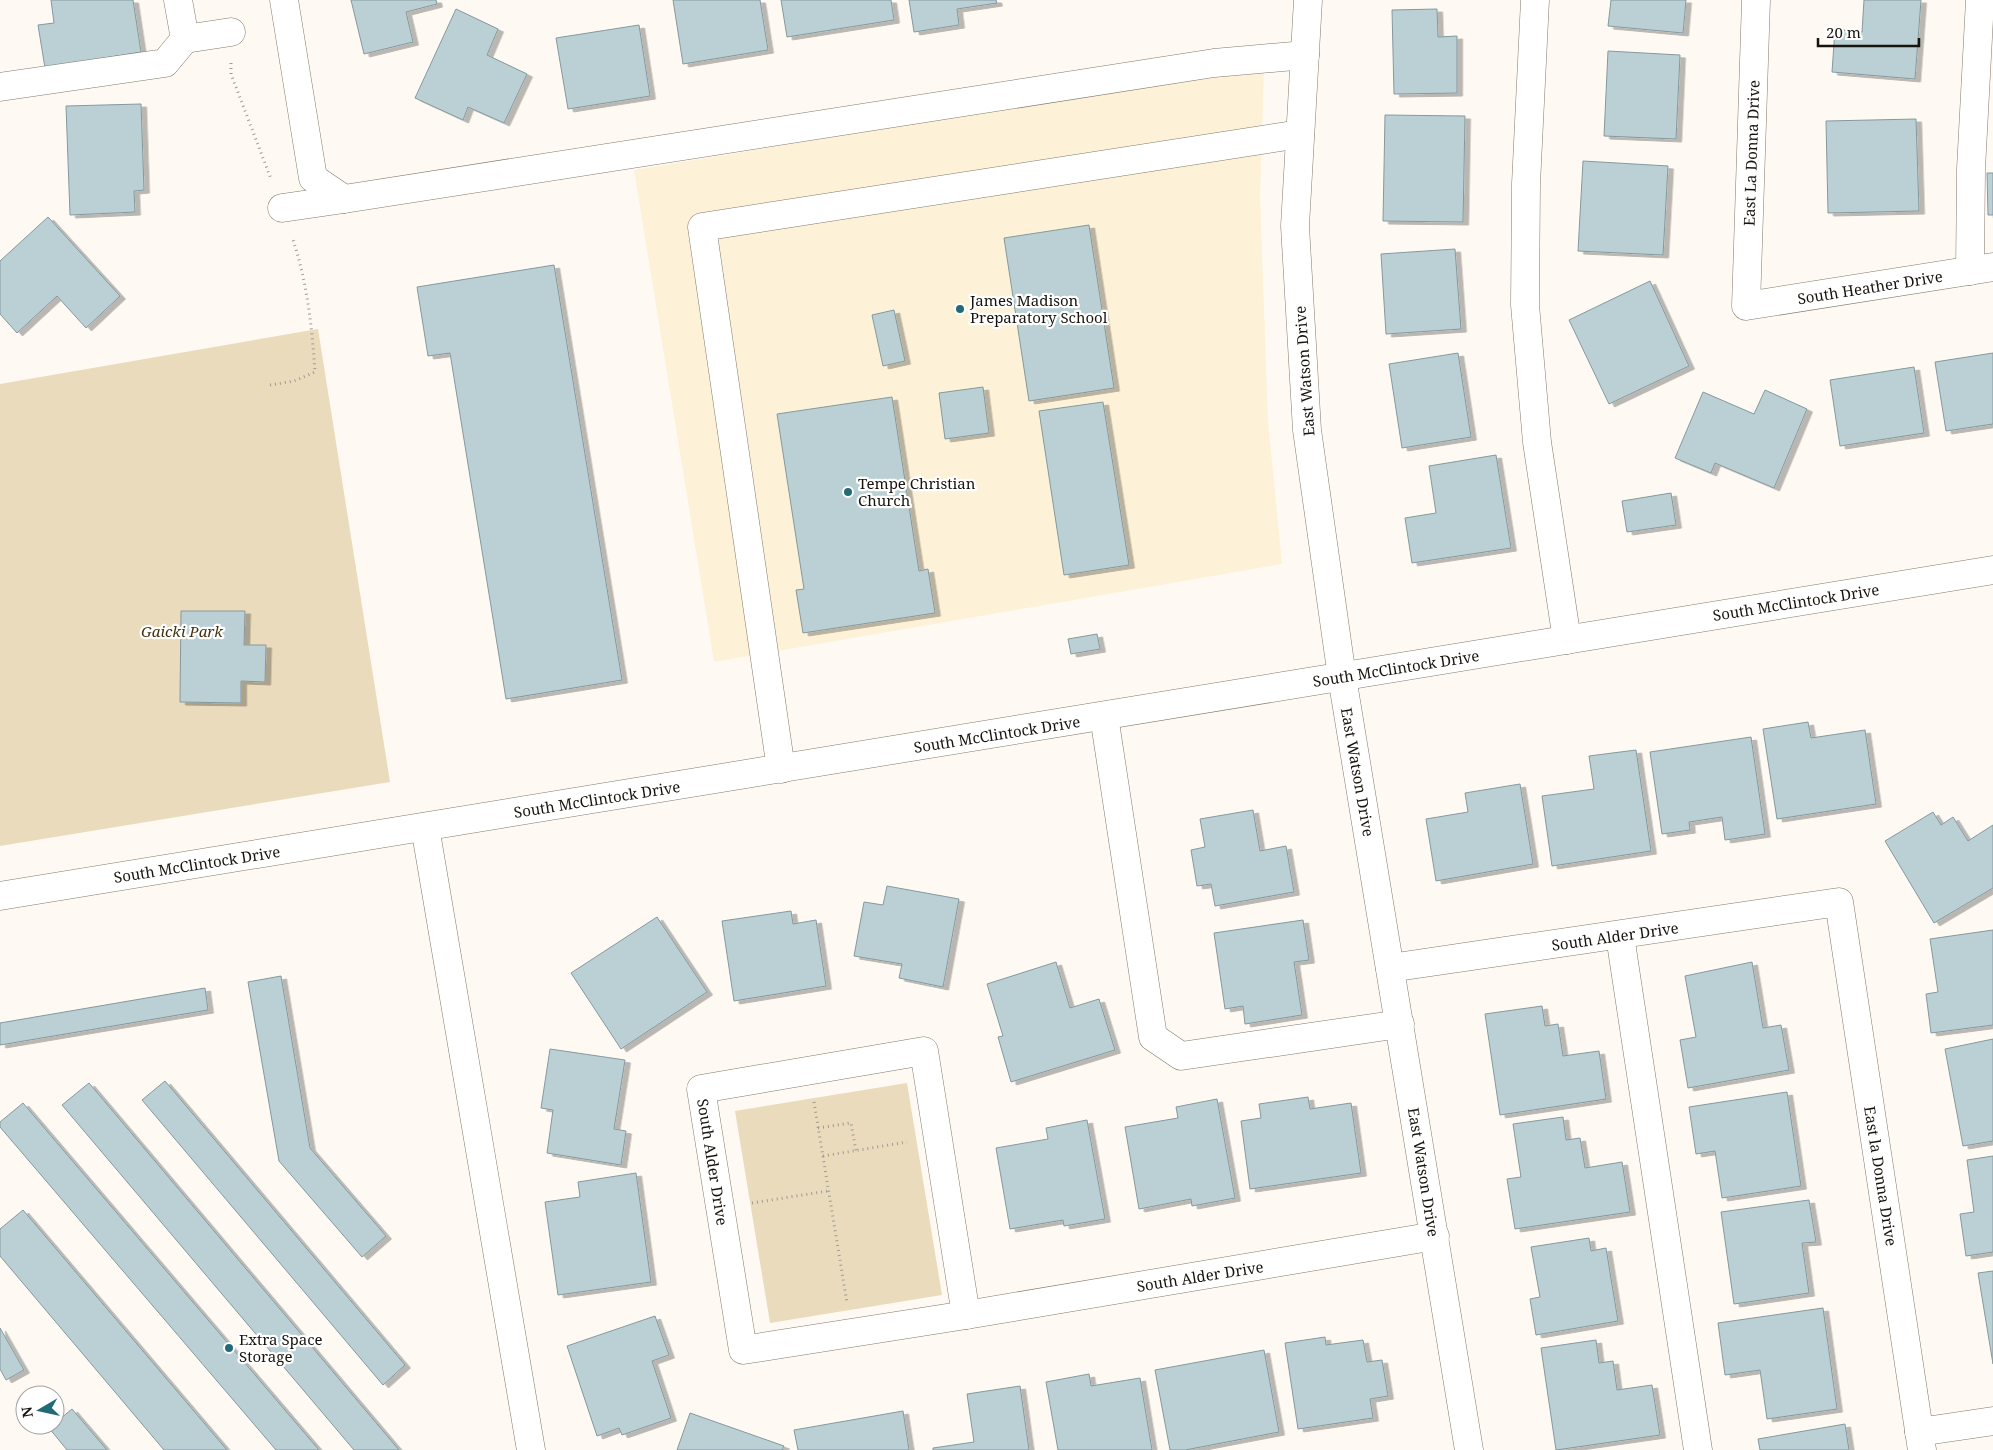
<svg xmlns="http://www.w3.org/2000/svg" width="1993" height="1450" viewBox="0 0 1993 1450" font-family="'Noto Serif',serif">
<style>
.built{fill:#fdf1d8}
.green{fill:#eadbbc}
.building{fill:#bad0d5;stroke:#84999e;filter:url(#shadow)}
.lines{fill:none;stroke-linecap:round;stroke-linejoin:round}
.minor-casing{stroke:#827a6b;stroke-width:29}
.major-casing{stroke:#827a6b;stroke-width:29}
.path{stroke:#9f9b94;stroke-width:3;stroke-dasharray:1 4;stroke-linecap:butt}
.minor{stroke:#fff;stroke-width:28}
.major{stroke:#fff;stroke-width:28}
.poi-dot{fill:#226a77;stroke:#fff;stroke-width:2}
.labels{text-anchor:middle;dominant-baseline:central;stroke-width:4.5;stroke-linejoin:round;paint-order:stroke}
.street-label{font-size:15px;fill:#17140e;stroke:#fff}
.poi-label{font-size:15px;fill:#17140e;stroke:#fff;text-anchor:start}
.park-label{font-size:15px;font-style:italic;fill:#41310d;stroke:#fff}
</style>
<defs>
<filter id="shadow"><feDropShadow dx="5.5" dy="3" stdDeviation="0" flood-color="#0004"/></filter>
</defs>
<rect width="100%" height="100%" fill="#fefaf3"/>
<path class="built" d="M1264,66L1260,196L1268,421L1282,564L714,662L634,170Z"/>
<g class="green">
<path d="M318,329L390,782L0,846V384Z"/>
<path d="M907,1083L942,1295L770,1323L735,1111Z"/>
</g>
<g class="building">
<path d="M51,0H133L141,52L45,68L38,25L54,23Z"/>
<path d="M351,0H436L437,4L406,12L413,42L364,54Z"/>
<path d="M673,0H760L768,50L683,64Z"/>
<path d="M781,0H891L894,20L787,37Z"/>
<path d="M909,0H996L997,3L957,9L959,25L914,32Z"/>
<path d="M1611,0H1686L1683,33L1608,26Z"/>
<path d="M1864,0H1921L1915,79L1832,72L1835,29L1862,32Z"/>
<path d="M456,9L498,29L487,55L527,74L504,123L468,107L463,120L415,98Z"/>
<path d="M1437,9L1438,37L1457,36V93L1394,94L1392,10Z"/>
<path d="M639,25L650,96L568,109L556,38Z"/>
<path d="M1608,51L1680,55L1676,139L1604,136Z"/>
<path d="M141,104L144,190L134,191L135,212L70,215L66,106Z"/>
<path d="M1385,115L1465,116L1463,222L1383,221Z"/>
<path d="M1916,119L1919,211L1828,213L1826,121Z"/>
<path d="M1583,161L1668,166L1663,255L1578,251Z"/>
<path d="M1987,173H1993V215H1988Z"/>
<path d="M48,217L120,296L86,328L57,296L17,333L0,314V261Z"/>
<path d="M1089,225L1114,388L1029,401L1004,238Z"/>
<path d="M1455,249L1461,329L1386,334L1381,254Z"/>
<path d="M554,265L622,680L506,699L450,353L428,356L417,287Z"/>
<path d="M1650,281L1689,366L1609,404L1569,320Z"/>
<path d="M894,310L905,361L883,366L872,315Z"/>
<path d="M1458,353L1471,437L1402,448L1389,364Z"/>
<path d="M1993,353V424L1946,431L1935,362Z"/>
<path d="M1914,367L1924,433L1840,446L1830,380Z"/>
<path d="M983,387L989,433L945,439L939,393Z"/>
<path d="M1765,390L1807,409L1774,488L1715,463L1711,473L1675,458L1703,392L1754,414Z"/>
<path d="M892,397L919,571L928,569L935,613L803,633L796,590L804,589L777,414Z"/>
<path d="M1103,402L1129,565L1064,575L1039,411Z"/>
<path d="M1496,455L1511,548L1412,563L1405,518L1436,513L1429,466Z"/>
<path d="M1671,493L1676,525L1627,532L1622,501Z"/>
<path d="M181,611H245L244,645H266L265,682L241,681V703L180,702Z"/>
<path d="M1097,634L1100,649L1071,654L1068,639Z"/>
<path d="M1808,722L1811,738L1865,730L1876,804L1777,819L1763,729Z"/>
<path d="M1751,737L1765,834L1725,840L1722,817L1689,822L1690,830L1662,834L1650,752Z"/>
<path d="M1636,750L1651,851L1552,866L1542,796L1594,789L1589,756Z"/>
<path d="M1520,784L1533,864L1436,881L1426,819L1468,812L1465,793Z"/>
<path d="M1253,810L1260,851L1286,846L1294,892L1215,906L1211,884L1197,886L1191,850L1205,847L1200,819Z"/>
<path d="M1933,812L1941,825L1953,817L1968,841L1993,825V888L1934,923L1885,841Z"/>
<path d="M887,886L959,899L943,987L899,978L902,964L854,956L864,902L883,905Z"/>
<path d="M791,911L793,924L816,920L826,986L734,1001L722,921Z"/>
<path d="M657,917L707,992L621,1049L571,973Z"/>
<path d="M1303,920L1309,960L1294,962L1302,1015L1245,1024L1243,1006L1225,1009L1214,933Z"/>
<path d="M1993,930V1025L1931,1033L1926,994L1938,992L1930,939Z"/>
<path d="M1056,962L1070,1008L1099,999L1115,1050L1011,1082L998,1037L1003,1036L987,984Z"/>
<path d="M1752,962L1763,1028L1781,1025L1789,1070L1688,1088L1680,1040L1696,1037L1685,976Z"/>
<path d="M281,976L310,1148L386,1236L362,1257L279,1161L248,982Z"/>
<path d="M205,988L208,1010L0,1045V1023Z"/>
<path d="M1542,1006L1545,1026L1558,1024L1563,1056L1599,1051L1606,1099L1500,1115L1485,1014Z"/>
<path d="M1993,1039V1141L1963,1146L1945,1049Z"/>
<path d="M550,1049L625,1060L614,1129L626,1131L621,1165L547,1153L553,1110L541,1108Z"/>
<path d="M165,1081L405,1365L383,1385L142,1100Z"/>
<path d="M89,1083L399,1450H354L62,1105Z"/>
<path d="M1787,1092L1801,1186L1722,1198L1715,1151L1696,1154L1689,1107Z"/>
<path d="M1308,1097L1310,1109L1351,1103L1361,1173L1250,1189L1241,1121L1261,1118L1259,1104Z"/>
<path d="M1217,1099L1235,1198L1192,1206L1191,1199L1139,1209L1125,1127L1178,1118L1176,1107Z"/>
<path d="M23,1103L319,1450H276L0,1127V1122Z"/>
<path d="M1563,1117L1566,1140L1580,1138L1585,1168L1622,1162L1630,1212L1515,1229L1507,1179L1521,1177L1513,1124Z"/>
<path d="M1087,1120L1105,1219L1064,1226L1063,1220L1010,1229L996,1148L1048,1139L1046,1128Z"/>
<path d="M1993,1156V1252L1966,1256L1960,1214L1974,1212L1967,1160Z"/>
<path d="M636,1173L651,1282L558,1295L545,1202L580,1197L578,1182Z"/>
<path d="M1809,1200L1816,1242L1802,1243L1809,1293L1734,1304L1721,1212Z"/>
<path d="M23,1210L227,1450H164L0,1256V1229Z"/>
<path d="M1589,1238L1591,1251L1606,1248L1618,1321L1536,1335L1530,1299L1540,1297L1531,1247Z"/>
<path d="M1993,1271V1364L1978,1273Z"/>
<path d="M1823,1308L1837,1409L1767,1419L1760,1370L1725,1375L1718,1323Z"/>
<path d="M655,1316L669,1355L652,1361L671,1418L622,1435L619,1428L597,1436L567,1346Z"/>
<path d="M0,1328L24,1370L6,1380L0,1369Z"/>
<path d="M1325,1337L1326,1345L1363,1340L1367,1362L1382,1360L1388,1396L1370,1399L1373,1418L1298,1429L1285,1343Z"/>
<path d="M1596,1340L1599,1363L1613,1361L1617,1390L1652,1385L1660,1435L1556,1450L1541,1348Z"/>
<path d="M1264,1350L1279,1432L1185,1450H1170L1155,1370Z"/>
<path d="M1089,1374L1091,1386L1140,1378L1152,1450H1058L1046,1382Z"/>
<path d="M1020,1386L1029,1450H933V1448L974,1442L967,1394Z"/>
<path d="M72,1409L107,1450H67L49,1428Z"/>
<path d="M903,1411L909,1450H798L794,1430Z"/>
<path d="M690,1413L784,1446L782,1450H677Z"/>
<path d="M1845,1424L1849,1450H1760L1758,1439Z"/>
</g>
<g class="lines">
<g class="minor-casing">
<g id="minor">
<path d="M284,0L313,178L344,199L1214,63L1305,55"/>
<path d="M1308,0L1295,226L1307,430L1342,677L1469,1450"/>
<path d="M1535,0L1526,184L1525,305L1537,442L1567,640"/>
<path d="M1756,0L1746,306L1993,267"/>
<path d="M185,39L231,32"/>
<path d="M0,87L165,63L185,39L178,0"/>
<path d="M282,208L344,199"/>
<path d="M1970,271L1971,169L1980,0"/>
<path d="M1104,716L1153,1037L1181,1056L1400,1024"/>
<path d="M781,769L702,227L1300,134"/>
<path d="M425,827L531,1450"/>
<path d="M1620,936L1698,1450"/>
<path d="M1390,968L1839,902L1922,1450"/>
<path d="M924,1051L966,1315L743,1350L701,1089Z"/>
<path d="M966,1315L1435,1236"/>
<path d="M1919,1432L1993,1421"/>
</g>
</g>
<g class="major-casing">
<path id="major" d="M0,896L1993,570"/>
</g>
<g class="path">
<path d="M231,63V74L271,179"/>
<path d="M270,385L294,381L315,372C312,327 307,280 292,237"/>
<path d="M814,1102L847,1303"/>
<path d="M818,1128L851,1123L856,1151"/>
<path d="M823,1156L907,1142"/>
<path d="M752,1203L828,1191"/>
</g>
<use href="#minor" class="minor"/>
<use href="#major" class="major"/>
</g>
<g class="poi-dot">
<circle cx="960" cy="309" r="5"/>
<circle cx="848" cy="492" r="5"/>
<circle cx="229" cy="1348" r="5"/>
</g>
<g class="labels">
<g class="street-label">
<text transform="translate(1751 153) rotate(-88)">East La Donna Drive</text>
<text transform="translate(1870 287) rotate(-9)">South Heather Drive</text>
<text transform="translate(1304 371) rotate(-94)">East Watson Drive</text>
<text transform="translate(1796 602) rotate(-9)">South McClintock Drive</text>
<text transform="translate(1396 668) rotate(-9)">South McClintock Drive</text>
<text transform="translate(997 734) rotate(-9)">South McClintock Drive</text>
<text transform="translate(1358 772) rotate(80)">East Watson Drive</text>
<text transform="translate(597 799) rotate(-9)">South McClintock Drive</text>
<text transform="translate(197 864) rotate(-9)">South McClintock Drive</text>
<text transform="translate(1615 936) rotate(-8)">South Alder Drive</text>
<text transform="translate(713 1162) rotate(81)">South Alder Drive</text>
<text transform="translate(1424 1172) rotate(81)">East Watson Drive</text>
<text transform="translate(1881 1176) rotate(81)">East la Donna Drive</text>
<text transform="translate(1200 1276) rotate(-9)">South Alder Drive</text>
</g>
<g class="poi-label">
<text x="970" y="300">James Madison<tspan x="970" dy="17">Preparatory School</tspan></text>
<text x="858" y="483">Tempe Christian<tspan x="858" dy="17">Church</tspan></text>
<text x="239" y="1339">Extra Space<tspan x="239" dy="17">Storage</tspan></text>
</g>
<g class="park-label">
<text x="182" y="631">Gaicki Park</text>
</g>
</g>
<g transform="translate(40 1410) rotate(261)"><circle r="24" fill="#ffffff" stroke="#a2a19f"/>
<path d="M0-4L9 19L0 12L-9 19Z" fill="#226a77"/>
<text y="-8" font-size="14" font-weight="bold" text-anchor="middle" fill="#17140e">N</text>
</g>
<path d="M1818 38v8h101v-8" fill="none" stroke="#17140e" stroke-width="2.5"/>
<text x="1826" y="38" font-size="15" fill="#17140e" stroke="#ffffff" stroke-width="4" paint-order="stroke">20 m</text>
</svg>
